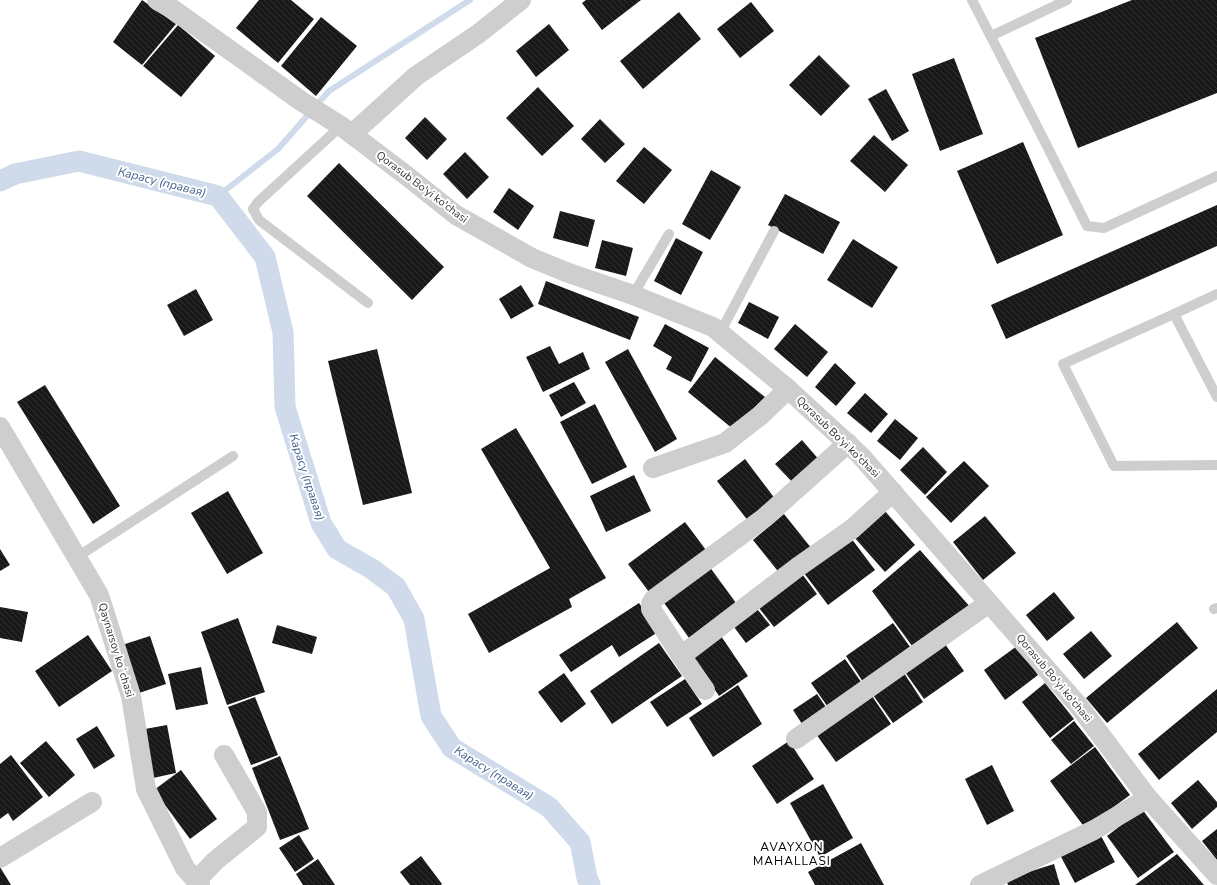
<svg xmlns="http://www.w3.org/2000/svg" width="1217" height="885" viewBox="0 0 1217 885" font-family="'Nunito Sans',sans-serif">
<style>
.lines{fill:none;stroke-linecap:round;stroke-linejoin:round}
.stream{stroke:#cfdaeb;stroke-width:6}
.canal{stroke:#cfdaeb;stroke-width:21}
.building{fill:url(#building-back-hatch)}
.lane{stroke:#cecece;stroke-width:10}
.street{stroke:#cecece;stroke-width:20}
.labels{text-anchor:middle;dominant-baseline:central;stroke-width:4;stroke-linejoin:round;paint-order:stroke}
.street-label{font-size:11px;fill:#313131;stroke:#fff}
.water-label{font-size:12px;font-style:italic;fill:#44638f;stroke:#fff}
.neighbourhood-label{font-size:12px;letter-spacing:1px;fill:#000;stroke:#fff}
</style>
<defs>
<pattern id="building-back-hatch" width="6" height="6" patternUnits="userSpaceOnUse"><rect width="6" height="6" fill="#181818"/><path d="M-1 5l2 2M0 0l6 6M5-1l2 2" fill="none" stroke="#313131"/></pattern>
</defs>
<rect width="100%" height="100%" fill="#fff"/>
<g class="lines">
<path class="stream" d="M218,196L278,149L329,91L470,0"/>
<path class="canal" d="M0,181L15,174L79,161L218,196L265,257L283,332L285,407L321,523L337,549L372,569L396,587L414,619L431,716L452,748L549,807L580,842L587,878L590,885"/>
</g>
<g class="building">
<path d="M142,0L176,24L142,65L113,42Z"/>
<path d="M259,0H291L314,19L278,63L236,28Z"/>
<path d="M586,0H641L602,30L582,3Z"/>
<path d="M1132,0H1217V93L1078,148L1035,38Z"/>
<path d="M751,2L774,31L740,58L717,29Z"/>
<path d="M679,12L701,39L643,89L620,61Z"/>
<path d="M321,17L357,46L316,96L281,66Z"/>
<path d="M549,24L569,50L536,77L516,51Z"/>
<path d="M178,25L215,56L181,97L143,66Z"/>
<path d="M819,55L850,86L821,116L789,85Z"/>
<path d="M954,58L983,134L940,151L912,74Z"/>
<path d="M538,87L574,126L542,156L506,118Z"/>
<path d="M886,89L909,131L892,141L868,99Z"/>
<path d="M425,117L447,139L427,160L405,138Z"/>
<path d="M600,119L625,144L605,163L581,139Z"/>
<path d="M874,135L908,165L885,192L850,161Z"/>
<path d="M1023,142L1063,235L997,264L957,171Z"/>
<path d="M644,147L672,170L644,204L616,181Z"/>
<path d="M465,152L489,177L467,199L443,174Z"/>
<path d="M339,163L444,267L412,300L307,196Z"/>
<path d="M711,170L741,187L710,240L682,224Z"/>
<path d="M509,188L534,206L518,230L493,212Z"/>
<path d="M785,194L840,222L823,254L768,225Z"/>
<path d="M1217,205V246L1006,339L991,305Z"/>
<path d="M560,211L595,220L588,247L553,238Z"/>
<path d="M676,238L703,252L681,295L654,281Z"/>
<path d="M853,239L898,267L872,308L827,280Z"/>
<path d="M602,240L633,248L626,276L595,268Z"/>
<path d="M546,281L639,317L630,340L538,304Z"/>
<path d="M521,285L534,306L511,319L499,299Z"/>
<path d="M196,289L213,320L184,336L167,305Z"/>
<path d="M749,302L779,317L768,339L738,323Z"/>
<path d="M665,324L709,348L691,382L666,369L672,357L653,346Z"/>
<path d="M795,324L828,352L807,377L774,349Z"/>
<path d="M550,346L559,364L583,352L590,369L543,392L526,357Z"/>
<path d="M377,349L412,493L363,505L328,361Z"/>
<path d="M628,349L677,439L655,452L605,362Z"/>
<path d="M715,357L765,397L733,429L688,392Z"/>
<path d="M835,363L856,383L836,406L815,387Z"/>
<path d="M574,382L586,403L561,417L549,395Z"/>
<path d="M45,385L120,506L93,524L17,402Z"/>
<path d="M865,393L888,414L871,433L847,413Z"/>
<path d="M595,404L627,467L592,484L560,422Z"/>
<path d="M895,419L918,438L900,460L877,441Z"/>
<path d="M516,428L606,578L569,599L572,607L489,653L468,614L550,568L481,449Z"/>
<path d="M802,440L821,462L795,485L775,464Z"/>
<path d="M923,447L947,472L925,495L900,470Z"/>
<path d="M745,459L776,500L749,522L717,481Z"/>
<path d="M964,461L989,486L951,523L926,497Z"/>
<path d="M634,475L651,511L606,532L590,496Z"/>
<path d="M228,491L263,553L227,574L191,513Z"/>
<path d="M884,510L915,545L885,572L854,537Z"/>
<path d="M784,514L812,549L781,575L753,540Z"/>
<path d="M985,516L1016,553L983,580L953,542Z"/>
<path d="M685,522L706,550L649,592L628,564Z"/>
<path d="M851,538L875,570L828,605L804,573Z"/>
<path d="M0,549L10,565L0,571Z"/>
<path d="M920,550L971,608L915,650L872,591Z"/>
<path d="M709,566L736,603L689,638L662,600Z"/>
<path d="M802,574L817,594L774,627L759,608Z"/>
<path d="M1054,592L1075,618L1047,641L1026,615Z"/>
<path d="M639,603L658,632L619,657L612,645L571,672L559,655Z"/>
<path d="M0,607L28,612L22,642L0,638Z"/>
<path d="M757,609L770,625L746,643L734,627Z"/>
<path d="M238,618L265,692L227,705L201,632Z"/>
<path d="M1177,622L1198,648L1107,723L1086,698Z"/>
<path d="M893,623L913,651L865,685L846,656Z"/>
<path d="M277,625L317,637L312,654L272,643Z"/>
<path d="M1091,631L1112,656L1084,679L1063,654Z"/>
<path d="M88,635L112,671L59,707L35,671Z"/>
<path d="M150,636L166,684L139,693L122,645Z"/>
<path d="M721,636L748,676L719,696L693,657Z"/>
<path d="M659,643L682,676L612,724L590,691Z"/>
<path d="M945,644L964,671L924,699L905,672Z"/>
<path d="M1017,646L1038,675L1005,700L984,670Z"/>
<path d="M845,659L864,686L830,710L811,683Z"/>
<path d="M201,667L208,704L176,710L168,674Z"/>
<path d="M564,673L586,704L561,723L538,692Z"/>
<path d="M904,673L923,702L893,723L873,695Z"/>
<path d="M685,679L702,704L667,727L650,702Z"/>
<path d="M1045,683L1074,719L1050,738L1022,702Z"/>
<path d="M738,685L762,724L713,757L689,718Z"/>
<path d="M1217,689V732L1159,780L1138,754Z"/>
<path d="M817,694L828,710L804,727L793,710Z"/>
<path d="M872,696L891,724L836,762L816,734Z"/>
<path d="M255,697L278,755L251,765L228,707Z"/>
<path d="M1074,721L1094,746L1071,764L1051,740Z"/>
<path d="M167,725L176,773L153,778L145,729Z"/>
<path d="M97,726L115,756L94,769L76,739Z"/>
<path d="M46,741L75,775L49,797L20,763Z"/>
<path d="M789,741L814,779L777,804L752,766Z"/>
<path d="M1095,747L1130,795L1085,828L1050,781Z"/>
<path d="M11,755L43,797L13,821L8,813L0,819V764Z"/>
<path d="M280,756L309,829L280,840L252,768Z"/>
<path d="M992,765L1014,811L987,825L965,779Z"/>
<path d="M181,770L217,819L190,839L154,790Z"/>
<path d="M1198,780L1217,802V807L1192,829L1171,803Z"/>
<path d="M823,784L853,838L820,857L790,803Z"/>
<path d="M1142,809L1174,852L1138,878L1107,836Z"/>
<path d="M1217,829V860L1202,841Z"/>
<path d="M1100,834L1115,862L1075,883L1060,855Z"/>
<path d="M299,835L314,859L295,872L279,848Z"/>
<path d="M861,843L884,885H815L808,872Z"/>
<path d="M1177,854L1204,885H1135Z"/>
<path d="M421,856L442,884L441,885H410L400,872Z"/>
<path d="M318,859L335,885H303L296,874Z"/>
<path d="M1054,864L1060,885H1008L1006,879Z"/>
<path d="M0,867L11,885H0Z"/>
</g>
<g class="lines">
<g class="lane">
<path d="M972,0L1042,136L1087,226L1104,228L1217,176"/>
<path d="M991,36L1067,0"/>
<path d="M341,126L258,202L253,209L259,220L368,303"/>
<path d="M1217,294L1174,314L1217,397"/>
<path d="M633,295L669,234"/>
<path d="M1174,314L1063,364L1114,466L1217,465"/>
<path d="M720,333L774,231"/>
<path d="M77,557L233,456"/>
<path d="M1214,609L1217,608"/>
</g>
<g class="street">
<path d="M157,0L171,8L301,101L341,126L407,176L456,215L532,258L566,272L633,295L713,327L788,389L861,456L1078,705L1148,798L1217,875"/>
<path d="M352,134L416,76L478,34L521,0"/>
<path d="M0,427L99,595L131,696L146,789L185,868L200,885"/>
<path d="M653,468L725,443L761,415L788,389"/>
<path d="M680,654L651,609V604L654,599L764,518L848,443"/>
<path d="M705,690L680,654L689,650L798,567L852,529L893,492"/>
<path d="M796,739L989,603"/>
<path d="M0,858L92,802"/>
<path d="M196,881L215,861L257,827V812L224,755"/>
<path d="M980,885L1094,830L1148,798"/>
</g>
</g>
<g class="labels">
<g class="street-label">
<text transform="translate(422 187) rotate(37)">Qorasub Bo'yi ko'chasi</text>
<text transform="translate(838 437) rotate(44)">Qorasub Bo'yi ko'chasi</text>
<text transform="translate(116 650) rotate(73)">Qaynarsoy koʻchasi</text>
<text transform="translate(1054 678) rotate(50)">Qorasub Bo'yi ko'chasi</text>
</g>
<g class="water-label">
<text transform="translate(162 182) rotate(14)">Карасу (правая)</text>
<text transform="translate(307 477) rotate(72)">Карасу (правая)</text>
<text transform="translate(494 773) rotate(32)">Карасу (правая)</text>
</g>
<g class="neighbourhood-label">
<text x="792" y="847">AVAYXON<tspan x="792" dy="14">MAHALLASI</tspan></text>
</g>
</g>
</svg>
